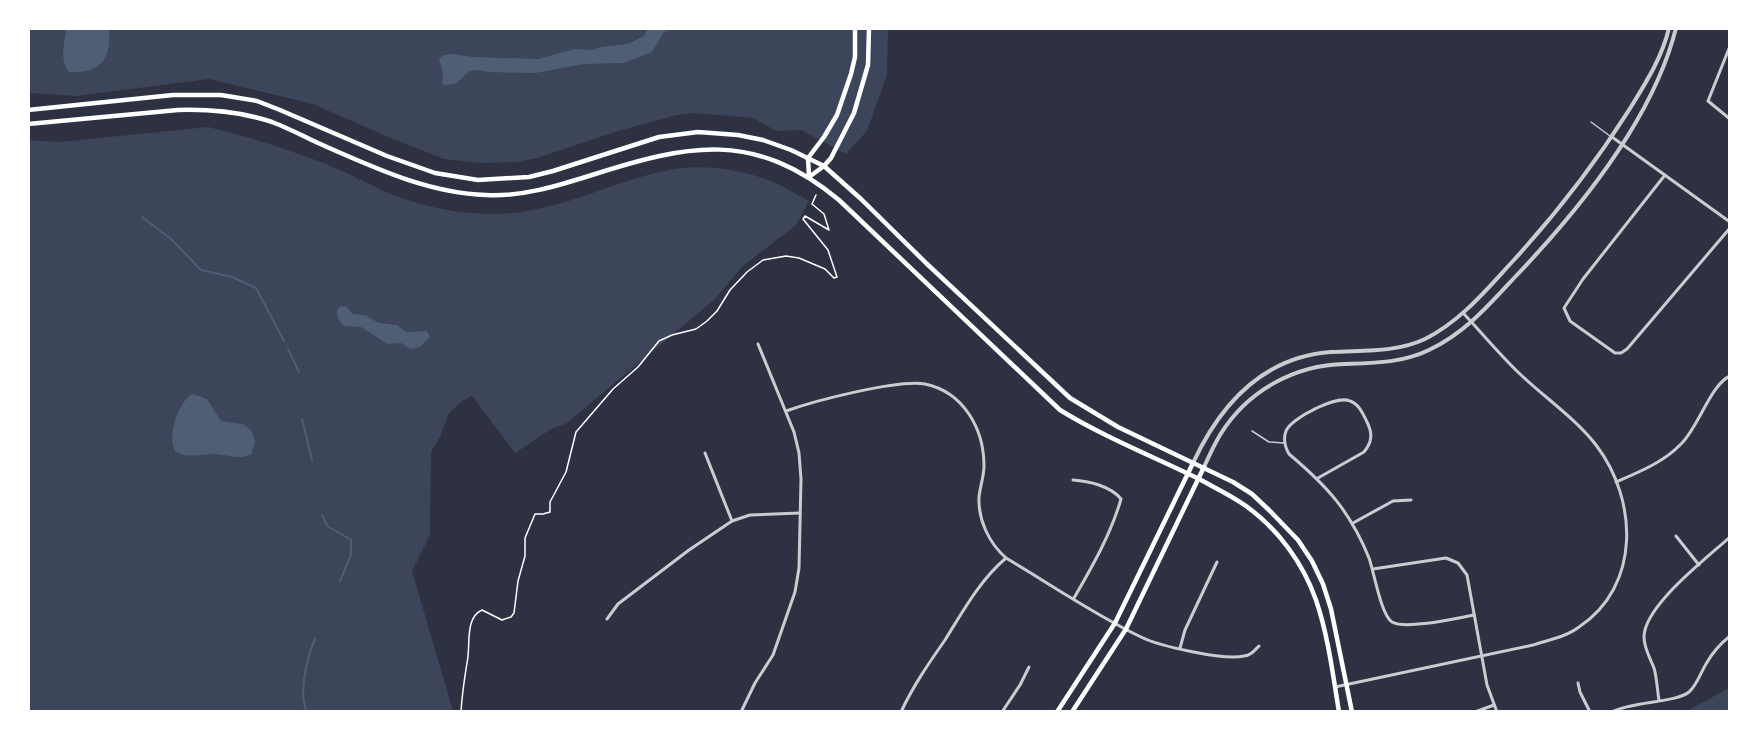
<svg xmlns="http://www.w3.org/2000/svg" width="1758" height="740" viewBox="0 0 1758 740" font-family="'Playfair Display',serif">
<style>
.green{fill:#3c4559}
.water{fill:#4f5d75}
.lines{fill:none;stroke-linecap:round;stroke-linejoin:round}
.stream{stroke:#4f5d75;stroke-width:2}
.path{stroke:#fff;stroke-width:1.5}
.service{stroke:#caccd0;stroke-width:1.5}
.minor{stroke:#caccd0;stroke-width:3}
.tertiary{stroke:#caccd0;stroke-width:4}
.secondary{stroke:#fff;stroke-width:4.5}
.primary{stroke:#fff;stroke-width:4.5}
</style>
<rect width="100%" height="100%" fill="#2d3142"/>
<g class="green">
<path d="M29,29H888L887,75L867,131L846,154L801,130L776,131L753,118L693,113L677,115L618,131L537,158L517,162L480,163L444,159L386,136L313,104L209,79L76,96L29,93Z"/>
<path d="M208,127C247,136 284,148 321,162C347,172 371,186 396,196C433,210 473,216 512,213C569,208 619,178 675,169C705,164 745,170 773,182C785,187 797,195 809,201L796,225L743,266L714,300L567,423L551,429L515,453L472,396L461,402L449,413L440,437L431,452L430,535L412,571L453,711H29L28,140L59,142Z"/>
<path d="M1729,688V711H1687Z"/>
</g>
<g class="water">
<path d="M66,29H109C112,59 100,74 69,72C59,60 65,43 66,29Z"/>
<path d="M647,29H671L664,32L652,52L624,63L584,64L535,73L488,72L479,70L470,71L455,84L444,85L442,82L443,73L439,59L443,55L452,54L473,57L538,59L575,49L592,50L600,47L628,44L644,36Z"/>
<path d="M341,306L347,307L353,314L365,315L379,323L397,325L406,332L427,331L430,337L420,347L410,349L401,343L387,344L361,327L344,326L338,319L337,310Z"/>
<path d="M193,394L207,399L221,421L243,424L252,431L255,443L251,454C239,461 226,454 213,454C200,454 188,459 176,452C166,439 178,400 193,394Z"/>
</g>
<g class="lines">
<g class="stream">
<path d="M142,217L171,239L201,270L232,277L256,288L284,341"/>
<path d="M288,349L299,372"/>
<path d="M302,419L312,460"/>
<path d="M322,515L327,526L351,540V555L340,581"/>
<path d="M307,712C298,694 307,657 315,639"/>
</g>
<path class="path" d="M461,712C462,694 464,681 467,663C471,647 464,618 482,610L502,620L511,617L514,613L518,581L525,556V538L535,514H543L550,512V502L566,472L576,432L613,389L638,367L659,341L672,335L696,329L707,321L717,311L730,290L747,272L763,260L786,256L799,258L825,269L834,278L837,277L828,250L803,219L805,216L829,230L824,214L812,204L816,195"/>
<g class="service">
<path d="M1591,122L1610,136"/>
<path d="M1252,431L1269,442L1284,443"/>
</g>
<g class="minor">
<path d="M1730,46L1708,101L1730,119"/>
<path d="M1612,137L1730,222"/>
<path d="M1665,175L1583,279L1564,308L1570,321L1615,353H1621L1627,349L1730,228"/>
<path d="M786,411C814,401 898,379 925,384C963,392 984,428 984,466C984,476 980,487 979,497C978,520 989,543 1006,558C1050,584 1095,615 1141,637C1159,646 1225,661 1244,656C1251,655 1254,651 1259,646"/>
<path d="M705,453L732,521"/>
<path d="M1318,478L1364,452C1372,442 1373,434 1367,422C1363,414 1359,404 1350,401C1337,395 1291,418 1286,431C1283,439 1285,447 1289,454C1327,486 1350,511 1369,558C1374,572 1381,615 1392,622C1406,630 1457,618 1474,615"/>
<path d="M1073,480C1088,481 1111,486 1121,499C1111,534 1092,567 1074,598"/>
<path d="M1616,482C1639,472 1664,462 1681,444C1698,428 1711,384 1730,376"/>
<path d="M1353,523L1393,501L1411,500"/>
<path d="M1676,536L1699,565"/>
<path d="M1373,569L1446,558L1458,563L1467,575L1487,685L1497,712"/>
<path d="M607,619L618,604L689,550L732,521L750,515L800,513"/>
<path d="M1180,648L1185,630L1217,562"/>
<path d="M1578,683L1580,692L1590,712"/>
<path d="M1335,687L1533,645C1548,640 1566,637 1579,627C1641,586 1638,500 1596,445C1575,418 1544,397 1520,374C1500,355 1482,333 1464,314"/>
<path d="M1659,700C1657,689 1657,678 1654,668C1650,658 1644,648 1644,637C1644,606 1707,558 1730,537"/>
<path d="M741,712L755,683L773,655L795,592L799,568L801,479L799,453L794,432L758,344"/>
<path d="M901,712C913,686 929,663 945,640C963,611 980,580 1006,558"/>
<path d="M1002,712L1020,685L1029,667"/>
<path d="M1475,712L1494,705"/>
<path d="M1612,712C1633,701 1675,703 1689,692C1697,685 1700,674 1706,664C1712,653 1720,644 1730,636"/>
</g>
<g class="tertiary">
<path d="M1193,463C1220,405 1262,357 1331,352C1363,350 1395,353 1425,339C1461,321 1486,290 1513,261C1557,213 1594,165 1629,110C1645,84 1662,58 1669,28"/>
<path d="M1204,467C1209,456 1214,445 1220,435C1247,391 1294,365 1345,364C1374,363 1402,363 1429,350C1465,333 1489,305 1515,277C1579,210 1653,120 1676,28"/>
</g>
<g class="secondary">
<path d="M809,177L824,166L831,158L854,113L868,65L869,28"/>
<path d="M809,177L808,158L824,137L837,115L851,74L855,57V28"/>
<path d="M1057,712L1115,623L1193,463"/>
<path d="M1072,712L1126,629L1204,467"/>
</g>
<g class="primary">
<path d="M28,110L173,95H221L257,101L280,110L387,156L435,173L478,180L529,177L553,171L659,137L698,132L738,135L763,140L791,150L824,166L861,199L926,263L1070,398L1118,427L1233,482L1252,494L1271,512L1298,540L1312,561L1323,584L1331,609L1352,712"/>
<path d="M28,124L178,110C211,109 242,112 272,122C288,128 303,136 318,143C371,166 426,193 486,195C522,197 557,186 592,175C689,144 754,130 839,200L1060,410C1104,437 1152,456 1199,479C1215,488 1231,495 1246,506C1278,529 1303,563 1316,600C1328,635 1333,675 1339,712"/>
</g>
</g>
<rect width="1758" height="740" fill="none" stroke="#ffffff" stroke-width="60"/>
</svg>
